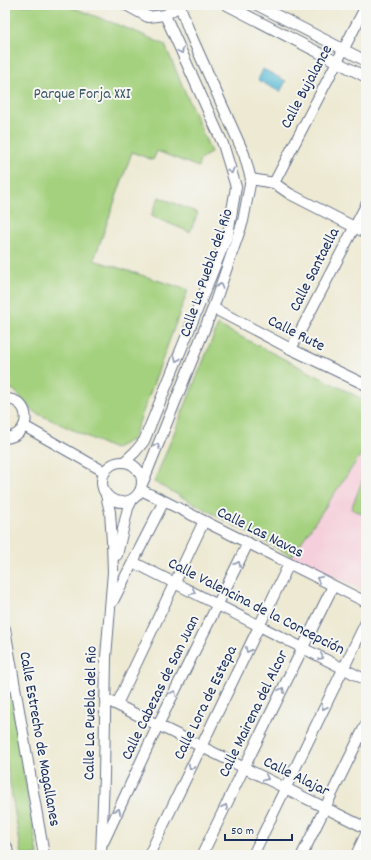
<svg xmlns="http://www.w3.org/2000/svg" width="371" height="860" viewBox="0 0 371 860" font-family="Dekko,sans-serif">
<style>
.built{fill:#f5cfdb}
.green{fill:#a4d17e;stroke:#60806e}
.water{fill:#53b7d2;stroke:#377398}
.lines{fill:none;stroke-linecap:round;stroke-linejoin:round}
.minor-casing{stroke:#647087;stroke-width:12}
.highway-casing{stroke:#647087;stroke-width:16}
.minor{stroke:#fff;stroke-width:10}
.highway{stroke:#fff;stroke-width:14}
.oneway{stroke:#8d97ae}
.labels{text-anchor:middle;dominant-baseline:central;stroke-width:4;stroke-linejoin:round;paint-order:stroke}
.street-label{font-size:16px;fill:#1b2f5e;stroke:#f6f6f2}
.park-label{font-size:16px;fill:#3d5866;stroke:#f6f6f2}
</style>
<rect width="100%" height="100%" fill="#f6f6f2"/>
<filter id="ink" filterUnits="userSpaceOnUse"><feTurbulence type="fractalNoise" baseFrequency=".025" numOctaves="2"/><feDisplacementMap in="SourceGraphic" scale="8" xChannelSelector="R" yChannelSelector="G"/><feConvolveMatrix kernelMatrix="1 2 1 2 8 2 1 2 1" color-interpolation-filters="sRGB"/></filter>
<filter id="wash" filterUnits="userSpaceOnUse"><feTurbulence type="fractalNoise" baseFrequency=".012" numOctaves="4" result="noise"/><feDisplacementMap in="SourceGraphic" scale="16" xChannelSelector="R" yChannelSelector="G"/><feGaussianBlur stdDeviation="0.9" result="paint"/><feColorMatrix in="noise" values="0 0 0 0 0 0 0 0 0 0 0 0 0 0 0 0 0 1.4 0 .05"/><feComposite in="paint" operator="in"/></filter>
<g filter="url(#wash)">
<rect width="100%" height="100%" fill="#ede9d2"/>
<path class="built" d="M366,447V592L292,556Z"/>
<g class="green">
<path d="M5,5H66L139,33L165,45L211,152L200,160L198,167L157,151L153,160L132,152L94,260L188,290L133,439L114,449L34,412L15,391L5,385Z"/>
<path d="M159,197L198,213L190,232L151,216Z"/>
<path d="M218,325L366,401V447L292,556L154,482Z"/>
<path d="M365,474H366V515L351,509Z"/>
<path d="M5,662L38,855H22L5,754Z"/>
</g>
<path class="water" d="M263,69L286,81L280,92L258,80Z"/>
</g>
<g filter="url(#ink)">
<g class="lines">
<g class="minor-casing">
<g id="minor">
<path d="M126,5L148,17L165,15L181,5"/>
<path d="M227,5L366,77"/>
<path d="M257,5L366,61"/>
<path d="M251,179L274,183L290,194L366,233"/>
<path d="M274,183L366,6"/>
<path d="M213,308L291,349L366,385"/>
<path d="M291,349L366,205"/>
<path d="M5,399C31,398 34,435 5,438"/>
<path d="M24,426L105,472"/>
<circle cx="122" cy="482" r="20"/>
<path d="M124,462L135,452L144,441L228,234L236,187L223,144L165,15"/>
<path d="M143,482L213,308L243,221L251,179L244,154L189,31L180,6"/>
<path d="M141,490L164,501L366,602"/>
<path d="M117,555L128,508L132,500"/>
<path d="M133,562L366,680"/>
<path d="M113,601L164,501"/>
<path d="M5,629L44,855"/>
<path d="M105,699L366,828"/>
<path d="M117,704L204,521"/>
<path d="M104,841L158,725L248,543"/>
<path d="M101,855L104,777L106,657L113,572L112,542L110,512L106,495"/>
<path d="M149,855L289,564"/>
<path d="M202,855L244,768L333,586"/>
<path d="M253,855L366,622"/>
<path d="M302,855L366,724"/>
<path d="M356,855L366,834"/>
</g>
</g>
<g class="highway-casing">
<path id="highway" d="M5,848L6,855"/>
</g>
<use href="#minor" class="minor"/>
<use href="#highway" class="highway"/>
</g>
<defs><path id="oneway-chevron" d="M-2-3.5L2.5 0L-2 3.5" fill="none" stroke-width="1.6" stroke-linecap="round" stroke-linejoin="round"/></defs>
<g class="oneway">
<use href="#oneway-chevron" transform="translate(181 51) rotate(66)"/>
<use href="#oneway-chevron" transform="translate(231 171) rotate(74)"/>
<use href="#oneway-chevron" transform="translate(220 286) rotate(-71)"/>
<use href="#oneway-chevron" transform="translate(177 359) rotate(112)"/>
<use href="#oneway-chevron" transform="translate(157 446) rotate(-68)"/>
<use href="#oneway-chevron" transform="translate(238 564) rotate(-64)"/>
<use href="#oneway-chevron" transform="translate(319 579) rotate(-153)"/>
<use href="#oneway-chevron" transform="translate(193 592) rotate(27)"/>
<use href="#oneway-chevron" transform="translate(248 650) rotate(116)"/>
<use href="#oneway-chevron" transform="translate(321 657) rotate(27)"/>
<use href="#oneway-chevron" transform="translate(282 690) rotate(-64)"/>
<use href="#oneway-chevron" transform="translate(174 693) rotate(-64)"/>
<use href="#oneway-chevron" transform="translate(324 707) rotate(116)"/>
<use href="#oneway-chevron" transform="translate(191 767) rotate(116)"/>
<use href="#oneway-chevron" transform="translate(266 778) rotate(26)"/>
<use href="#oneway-chevron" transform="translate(225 807) rotate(-65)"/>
<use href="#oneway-chevron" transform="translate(118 811) rotate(-65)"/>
</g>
</g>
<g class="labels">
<g class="street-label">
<text transform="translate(307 87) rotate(-62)">Calle Bujalance</text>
<text transform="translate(315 270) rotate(-63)">Calle Santaella</text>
<text transform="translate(207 273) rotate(-71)">Calle La Puebla del Rio</text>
<text transform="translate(296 334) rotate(27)">Calle Rute</text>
<text transform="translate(260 533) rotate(27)">Calle Las Navas</text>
<text transform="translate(256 607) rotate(27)">Calle Valencina de la Concepción</text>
<text transform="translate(161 688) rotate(-64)">Calle Cabezas de San Juan</text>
<text transform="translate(206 703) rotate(-64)">Calle Lora de Estepa</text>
<text transform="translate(91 713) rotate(-89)">Calle La Puebla del Rio</text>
<text transform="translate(254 714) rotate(-64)">Calle Mairena del Alcor</text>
<text transform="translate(39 739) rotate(80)">Calle Estrecho de Magallanes</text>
<text transform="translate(296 777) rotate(26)">Calle Alajar</text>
</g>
<g class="park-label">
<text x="82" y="94">Parque Forja XXI</text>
</g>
</g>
<rect width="371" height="860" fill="none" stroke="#f6f6f2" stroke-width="20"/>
<path d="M225 834v6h67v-6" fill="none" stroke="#1b2f5e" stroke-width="2"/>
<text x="231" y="834" font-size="12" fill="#1b2f5e" stroke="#f6f6f2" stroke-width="3" paint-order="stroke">50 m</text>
</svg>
